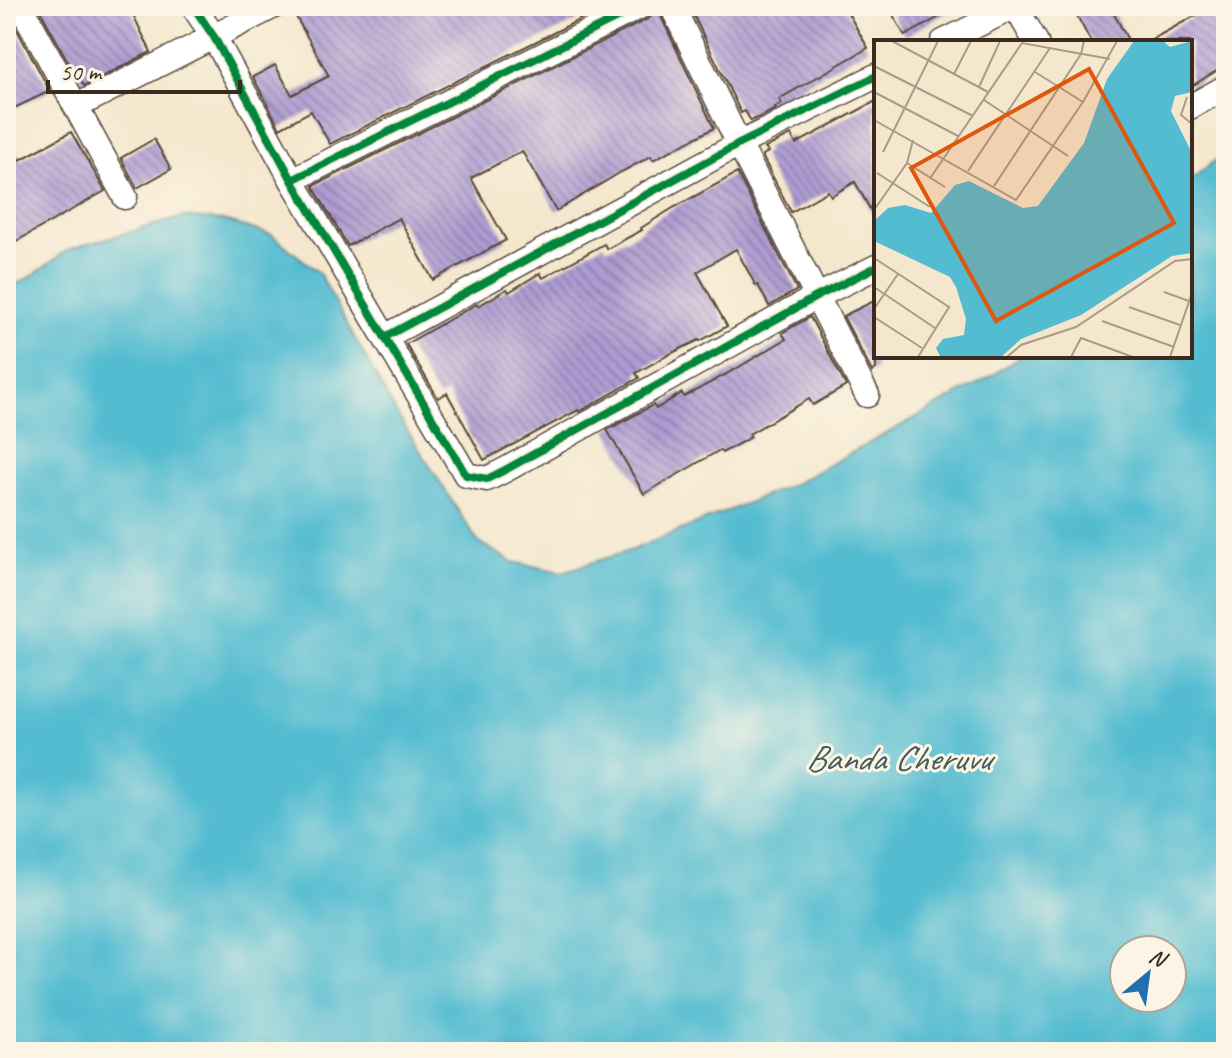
<svg xmlns="http://www.w3.org/2000/svg" width="1232" height="1058" viewBox="0 0 1232 1058" font-family="Caveat,sans-serif">
<style>
.water{fill:#53bcd1;stroke:#477378;stroke-width:2;fill-rule:evenodd}
.building{fill:url(#building-back-hatch)}
.lines{fill:none;stroke-linecap:round;stroke-linejoin:round}
.street-casing{stroke:#574638;stroke-width:27}
.street{stroke:#fff;stroke-width:24}
.cycleway-casing{stroke:#fcf5e5;stroke-width:13}
.cycleway{stroke:#00873e;stroke-width:8}
.labels{text-anchor:middle;dominant-baseline:central;stroke-width:6;stroke-linejoin:round;paint-order:stroke}
.water-label{font-size:36px;font-style:italic;fill:#435d5d;stroke:#fcf5e5}
.inset-road{fill:none;stroke:#aa9b87;stroke-width:2}
.view{fill:#df570d;fill-opacity:0.15;stroke:#df570d;stroke-width:4}
.inset-edge{fill:none;stroke:#3b2a1e;stroke-width:4}
</style>
<defs>
<pattern id="building-back-hatch" width="6" height="6" patternUnits="userSpaceOnUse" patternTransform="scale(2)"><rect width="6" height="6" fill="#ad9cd1"/><path d="M-1 5l2 2M0 0l6 6M5-1l2 2" fill="none" stroke="#8e7fa9"/></pattern>
</defs>
<rect width="100%" height="100%" fill="#fcf5e5"/>
<filter id="ink" filterUnits="userSpaceOnUse"><feTurbulence type="fractalNoise" baseFrequency=".0125" numOctaves="2"/><feDisplacementMap in="SourceGraphic" scale="16" xChannelSelector="R" yChannelSelector="G"/><feConvolveMatrix kernelMatrix="1 2 1 2 8 2 1 2 1" color-interpolation-filters="sRGB"/></filter>
<filter id="wash" filterUnits="userSpaceOnUse"><feTurbulence type="fractalNoise" baseFrequency=".006" numOctaves="4" result="noise"/><feDisplacementMap in="SourceGraphic" scale="32" xChannelSelector="R" yChannelSelector="G"/><feGaussianBlur stdDeviation="1.8" result="paint"/><feColorMatrix in="noise" values="0 0 0 0 0 0 0 0 0 0 0 0 0 0 0 0 0 1.4 0 .05"/><feComposite in="paint" operator="in"/></filter>
<g filter="url(#wash)">
<rect width="100%" height="100%" fill="#f4e7cd"/>
<path class="water" d="M1226,152V1052H6V289L32,276L69,249L183,217L225,221L272,235L319,273L395,411L478,542L513,562L562,572L632,550L796,483L990,377L1021,356H1190V180ZM1124,950H1172V998H1124Z"/>
<g id="blocks">
<g class="building">
<path d="M49,6H129L151,52L84,86L79,77L77,78L40,10Z"/>
<path d="M290,6H607L330,144L311,111L280,128L253,77L275,65L292,95L329,76Z"/>
<path d="M656,6L714,128L653,160L651,156L621,172L556,211L522,151L471,178L506,240L433,280L399,218L348,246L313,186L648,19L654,14Z"/>
<path d="M689,6H844L868,48L779,99L782,104L775,107L776,109L751,121L745,111L741,113Z"/>
<path d="M888,6H959L905,36Z"/>
<path d="M1089,6H1110L1129,42H1091L1075,12Z"/>
<path d="M1213,6H1226V65L1190,87V42H1147Z"/>
<path d="M14,24L50,91L6,112V28Z"/>
<path d="M876,101V220L855,182L831,196L828,191L791,212L763,158V155L768,152L765,148L791,135L796,144Z"/>
<path d="M6,130L20,160L71,132L105,191L6,247Z"/>
<path d="M154,139L171,169L137,188L121,158Z"/>
<path d="M737,173L797,290L769,306L758,285L756,286L736,249L697,272L727,326L700,341L699,340L672,353L636,373L639,378L579,412L578,410L484,460L447,393L438,398L406,344L477,304L478,306L507,289L509,292L540,273L543,278L604,244L607,249L642,230L641,228L673,208Z"/>
<path d="M876,300V369L872,372L843,316Z"/>
<path d="M810,317L846,386L813,405L809,399L749,434L751,437L722,453L720,450L644,494L607,430L653,405L656,409L682,393L684,397L734,370L786,339L782,333Z"/>
</g>
</g>
</g>
<g filter="url(#ink)">
<use href="#blocks" fill-opacity="0" stroke="#574638" stroke-width="2"/>
<g class="lines">
<g class="street-casing">
<g id="street">
<path d="M21,6L125,197"/>
<path d="M193,6L214,37L292,180L466,475L487,479L505,470L816,297L876,267"/>
<path d="M672,6L739,144L867,395"/>
<path d="M1015,6L1036,42"/>
<path d="M943,42L1015,6"/>
<path d="M77,106L274,6"/>
<path d="M1190,107L1226,87"/>
<path d="M292,180L641,6"/>
<path d="M385,337L739,144L876,76"/>
</g>
</g>
<use href="#street" class="street"/>
<g class="cycleway-casing">
<g id="cycleway">
<path d="M193,6L214,37L292,180L466,475L487,479L505,470L816,297L876,267"/>
<path d="M292,180L641,6"/>
<path d="M385,337L739,144L876,76"/>
</g>
</g>
<use href="#cycleway" class="cycleway"/>
</g>
</g>
<g class="labels">
<g class="water-label">
<text x="898" y="758">Banda Cheruvu</text>
</g>
</g>
<g transform="translate(874 40)">
<rect width="318" height="318" fill="#f4e7cd"/>
<path d="M260,1H289L296,7L318,1V52L301,56L297,71L318,113V213L298,216L207,275L147,299L127,317L66,316L62,308L69,299L90,295L92,279L82,247L76,237L0,201V181L14,168L31,165L57,173L81,145L95,141L149,168L164,166L210,103L233,39Z" fill="#53bcd1"/>
<path class="inset-road" d="M18,1L114,52M0,26L99,76M161,32L209,62M80,34L97,1M105,47L126,1M0,52L84,96M313,57L307,75L318,84M110,60L194,116M0,80L142,160L209,62L243,1M9,112L64,1M33,123L71,147M94,131L176,8M3,133L56,167M57,137L148,3L236,19M120,146L207,14L210,1M0,170L33,123L39,100M0,218L75,267L44,317M0,247L61,288M290,252L315,261M255,267L306,285M0,269L24,234M0,277L48,308M228,281L300,307M133,317L147,305L202,287L301,221L318,219M197,317L207,298L259,317M296,317L318,253"/>
<path class="view" d="M215,29L300,183L122,281L37,128Z"/>
<rect width="318" height="318" class="inset-edge"/>
</g>
<rect width="1232" height="1058" fill="none" stroke="#fcf5e5" stroke-width="32"/>
<g transform="translate(1148 974) rotate(29)"><circle r="38" fill="#fcf5e5" stroke="#afa495" stroke-width="2"/>
<path d="M0-6L14 30L0 20L-14 30Z" fill="#1f6fb2"/>
<text y="-12" font-size="22" font-weight="bold" text-anchor="middle" fill="#3b2a1e">N</text>
</g>
<path d="M48 80v12h192v-12" fill="none" stroke="#3b2a1e" stroke-width="4"/>
<text x="60" y="80" font-size="24" fill="#3b2a1e" stroke="#fcf5e5" stroke-width="6" paint-order="stroke">50 m</text>
</svg>
